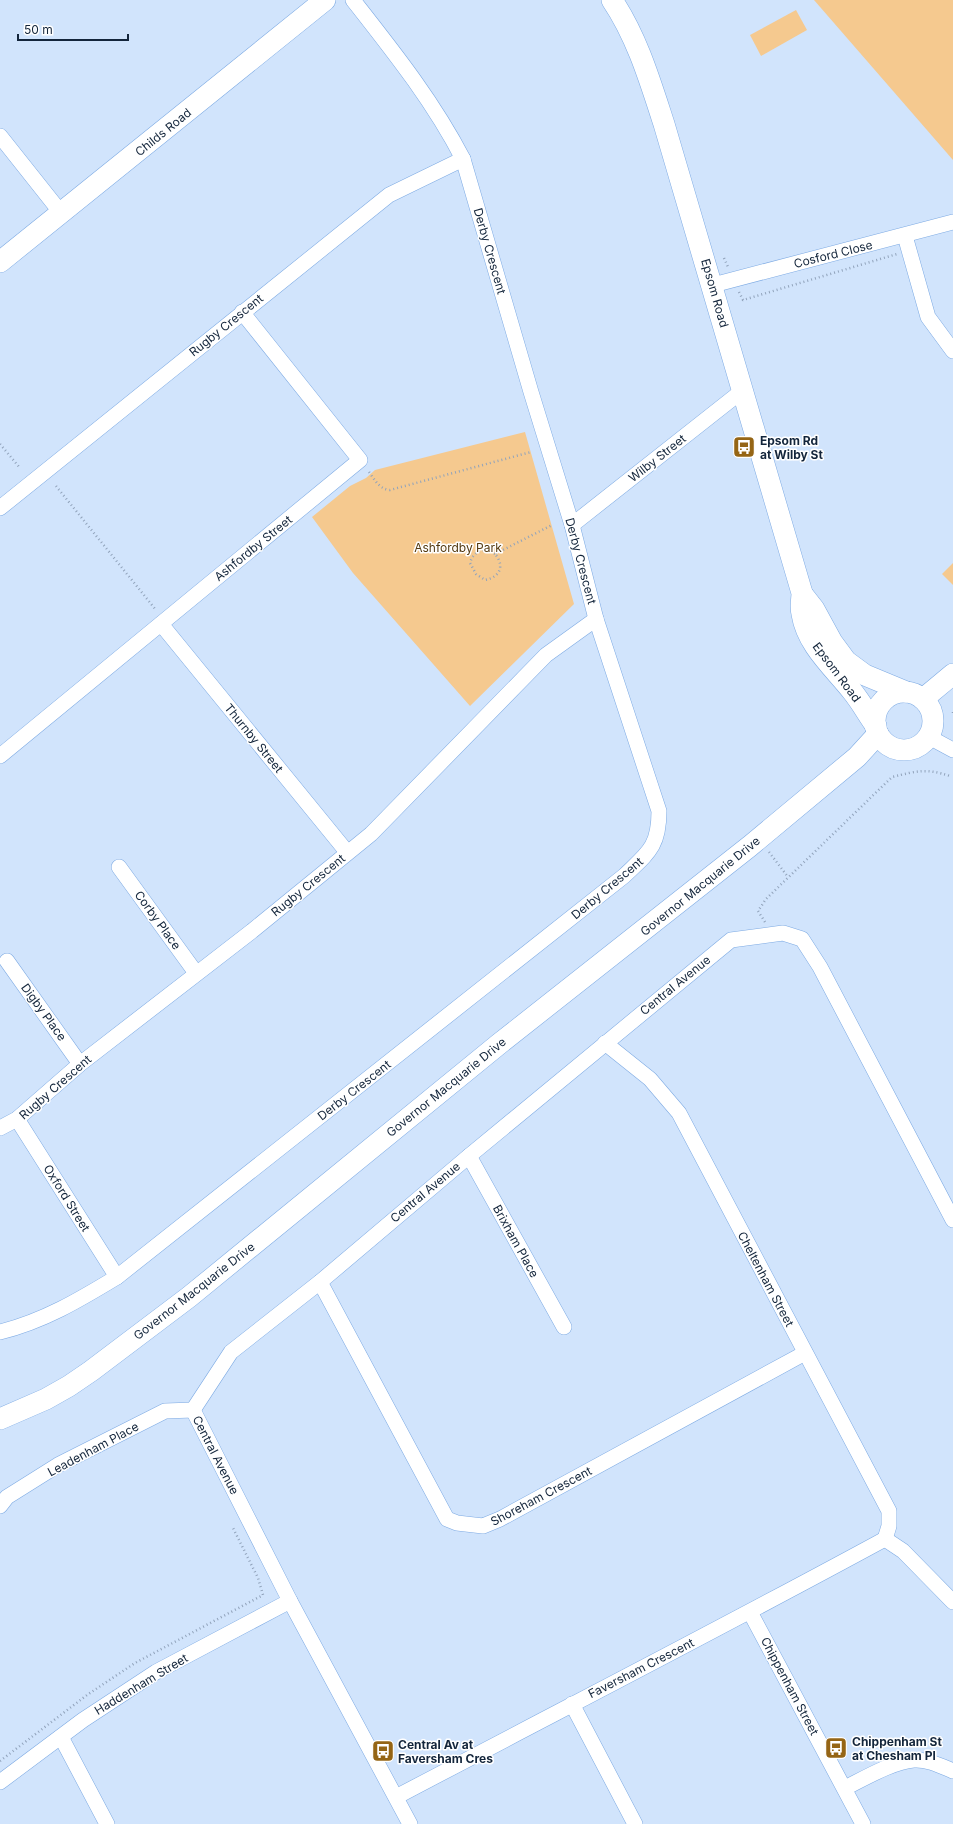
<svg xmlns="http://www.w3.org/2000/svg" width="953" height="1824" viewBox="0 0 953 1824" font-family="Inter,sans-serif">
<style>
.green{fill:#f5c98f}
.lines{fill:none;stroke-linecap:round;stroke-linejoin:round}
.street-casing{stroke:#7daae3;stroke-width:16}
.secondary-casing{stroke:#7daae3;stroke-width:22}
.path{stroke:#91a3bb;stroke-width:2.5;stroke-dasharray:1 3;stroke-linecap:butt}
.street{stroke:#fff;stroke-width:15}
.secondary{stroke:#fff;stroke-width:21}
.labels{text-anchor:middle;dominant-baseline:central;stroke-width:3;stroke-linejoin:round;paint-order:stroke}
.street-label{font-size:12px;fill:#13253b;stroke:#fff}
.poi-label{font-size:12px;font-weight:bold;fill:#13253b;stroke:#fff;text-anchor:start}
.park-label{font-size:12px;fill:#543a11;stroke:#fff}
</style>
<rect width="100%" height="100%" fill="#d1e4fc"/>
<g class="green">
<path d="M814,0H953V160Z"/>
<path d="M796,10L807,30L761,56L750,35Z"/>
<path d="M525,432L574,604L470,706L353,573L312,517L350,486L366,478L375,470Z"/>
<path d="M953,563V585L942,574Z"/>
</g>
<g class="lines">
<g class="street-casing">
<g id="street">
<path d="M0,136L62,214"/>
<path d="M905,236L928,317L953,351"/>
<path d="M713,285L953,222"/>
<path d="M0,508L389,195L463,159"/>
<path d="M572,525L742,391"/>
<path d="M161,624L347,852"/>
<path d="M929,737L953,750"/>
<path d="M0,756L360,460L242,312"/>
<path d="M119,867L196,973"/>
<path d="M7,961L80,1064"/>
<path d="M605,1043L650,1079L679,1113L889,1511V1526L885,1539"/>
<path d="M17,1119L117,1277"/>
<path d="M0,1128L17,1119L80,1064L252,931L371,834L546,655L596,619"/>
<path d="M469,1156L564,1327"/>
<path d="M320,1282L447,1519L457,1523L483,1526L500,1519L805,1353"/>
<path d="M0,1332C44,1321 79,1300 117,1277L624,876C648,853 659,847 659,811L596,619L572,525L531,392L463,159C433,101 393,51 353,0"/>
<path d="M193,1410L231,1352L320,1282L469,1156L731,940L783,933L802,939L820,967L953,1220"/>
<path d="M193,1410L290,1601L410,1824"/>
<path d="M0,1506L7,1497L58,1465L165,1411L193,1410"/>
<path d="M885,1539L903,1551L953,1602"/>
<path d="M750,1612L863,1824"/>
<path d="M572,1704L635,1824"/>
<path d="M61,1737L107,1824"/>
<path d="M0,1782L83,1720L156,1672L290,1601"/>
<path d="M845,1788C863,1779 894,1761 914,1760C927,1759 941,1766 953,1771"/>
<path d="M396,1797C559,1711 723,1627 885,1539"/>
</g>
</g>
<g class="secondary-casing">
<g id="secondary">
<path d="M612,0C637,37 650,81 664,124L802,593C802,599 800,607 802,614C807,645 833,667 852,691C861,702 868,715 876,726"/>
<path d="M0,262L325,0"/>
<path d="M803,595L814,609L832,642L846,661L865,675L906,692"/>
<circle cx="904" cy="721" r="29"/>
<path d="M923,699L953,674"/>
<path d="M0,1419L46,1399L69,1386L91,1371L189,1297L499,1044L750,846L857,757L878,734"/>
</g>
</g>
<g class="path">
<path d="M724,258L728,267"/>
<path d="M739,292L743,300L897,254"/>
<path d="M0,444L20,468"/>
<path d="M369,472C375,480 379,489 390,490L531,452"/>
<path d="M56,486L156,610"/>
<path d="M495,554C485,547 473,551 470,563L476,574L485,580C500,577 505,566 495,554L552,525"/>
<path d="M953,712V716"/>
<path d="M769,852L788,877"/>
<path d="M765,922L758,911L766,899L892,777C917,771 926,768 950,776"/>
<path d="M0,1761L87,1695L135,1663L263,1595L258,1578L232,1526"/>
</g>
<use href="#street" class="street"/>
<use href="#secondary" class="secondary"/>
</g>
<defs>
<g id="bus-square" transform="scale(1.15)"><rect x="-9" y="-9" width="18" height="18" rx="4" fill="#956515" stroke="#fff"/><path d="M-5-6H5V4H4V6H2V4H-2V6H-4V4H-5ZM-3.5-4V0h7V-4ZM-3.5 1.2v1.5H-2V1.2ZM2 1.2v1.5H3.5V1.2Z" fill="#fff"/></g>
</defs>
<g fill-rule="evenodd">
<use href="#bus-square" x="744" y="447"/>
<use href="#bus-square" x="836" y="1748"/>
<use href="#bus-square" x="383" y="1751"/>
</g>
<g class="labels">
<g class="street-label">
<text transform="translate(163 132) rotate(-39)">Childs Road</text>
<text transform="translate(490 251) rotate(74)">Derby Crescent</text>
<text transform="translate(833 254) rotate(-14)">Cosford Close</text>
<text transform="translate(715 293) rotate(74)">Epsom Road</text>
<text transform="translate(226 325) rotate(-39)">Rugby Crescent</text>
<text transform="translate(657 458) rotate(-38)">Wilby Street</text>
<text transform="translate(253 548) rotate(-39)">Ashfordby Street</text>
<text transform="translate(581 561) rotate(75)">Derby Crescent</text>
<text transform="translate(837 672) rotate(53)">Epsom Road</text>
<text transform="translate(254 738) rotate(51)">Thurnby Street</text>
<text transform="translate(308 885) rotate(-39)">Rugby Crescent</text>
<text transform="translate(700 886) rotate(-39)">Governor Macquarie Drive</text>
<text transform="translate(607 888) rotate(-40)">Derby Crescent</text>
<text transform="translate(158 920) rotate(54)">Corby Place</text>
<text transform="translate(675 985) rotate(-39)">Central Avenue</text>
<text transform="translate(44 1012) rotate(54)">Digby Place</text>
<text transform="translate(55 1087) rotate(-41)">Rugby Crescent</text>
<text transform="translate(446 1087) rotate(-39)">Governor Macquarie Drive</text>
<text transform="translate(354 1090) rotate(-38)">Derby Crescent</text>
<text transform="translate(425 1192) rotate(-40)">Central Avenue</text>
<text transform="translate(67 1198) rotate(58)">Oxford Street</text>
<text transform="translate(516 1241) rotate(61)">Brixham Place</text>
<text transform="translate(766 1279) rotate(62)">Cheltenham Street</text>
<text transform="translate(194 1291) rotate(-38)">Governor Macquarie Drive</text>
<text transform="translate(93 1449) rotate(-28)">Leadenham Place</text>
<text transform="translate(216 1455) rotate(63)">Central Avenue</text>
<text transform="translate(541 1496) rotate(-28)">Shoreham Crescent</text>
<text transform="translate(641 1668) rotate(-27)">Faversham Crescent</text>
<text transform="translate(141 1684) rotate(-31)">Haddenham Street</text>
<text transform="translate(790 1686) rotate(62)">Chippenham Street</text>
</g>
<g class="poi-label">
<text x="760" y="440">Epsom Rd<tspan x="760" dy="14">at Wilby St</tspan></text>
<text x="852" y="1741">Chippenham St<tspan x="852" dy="14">at Chesham Pl</tspan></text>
<text x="398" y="1744">Central Av at<tspan x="398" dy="14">Faversham Cres</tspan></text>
</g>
<g class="park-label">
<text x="458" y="547">Ashfordby Park</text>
</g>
</g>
<path d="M18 34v6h110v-6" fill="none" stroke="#13253b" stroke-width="2"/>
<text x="24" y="34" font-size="12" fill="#13253b" stroke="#ffffff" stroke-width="3" paint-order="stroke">50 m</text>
</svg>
